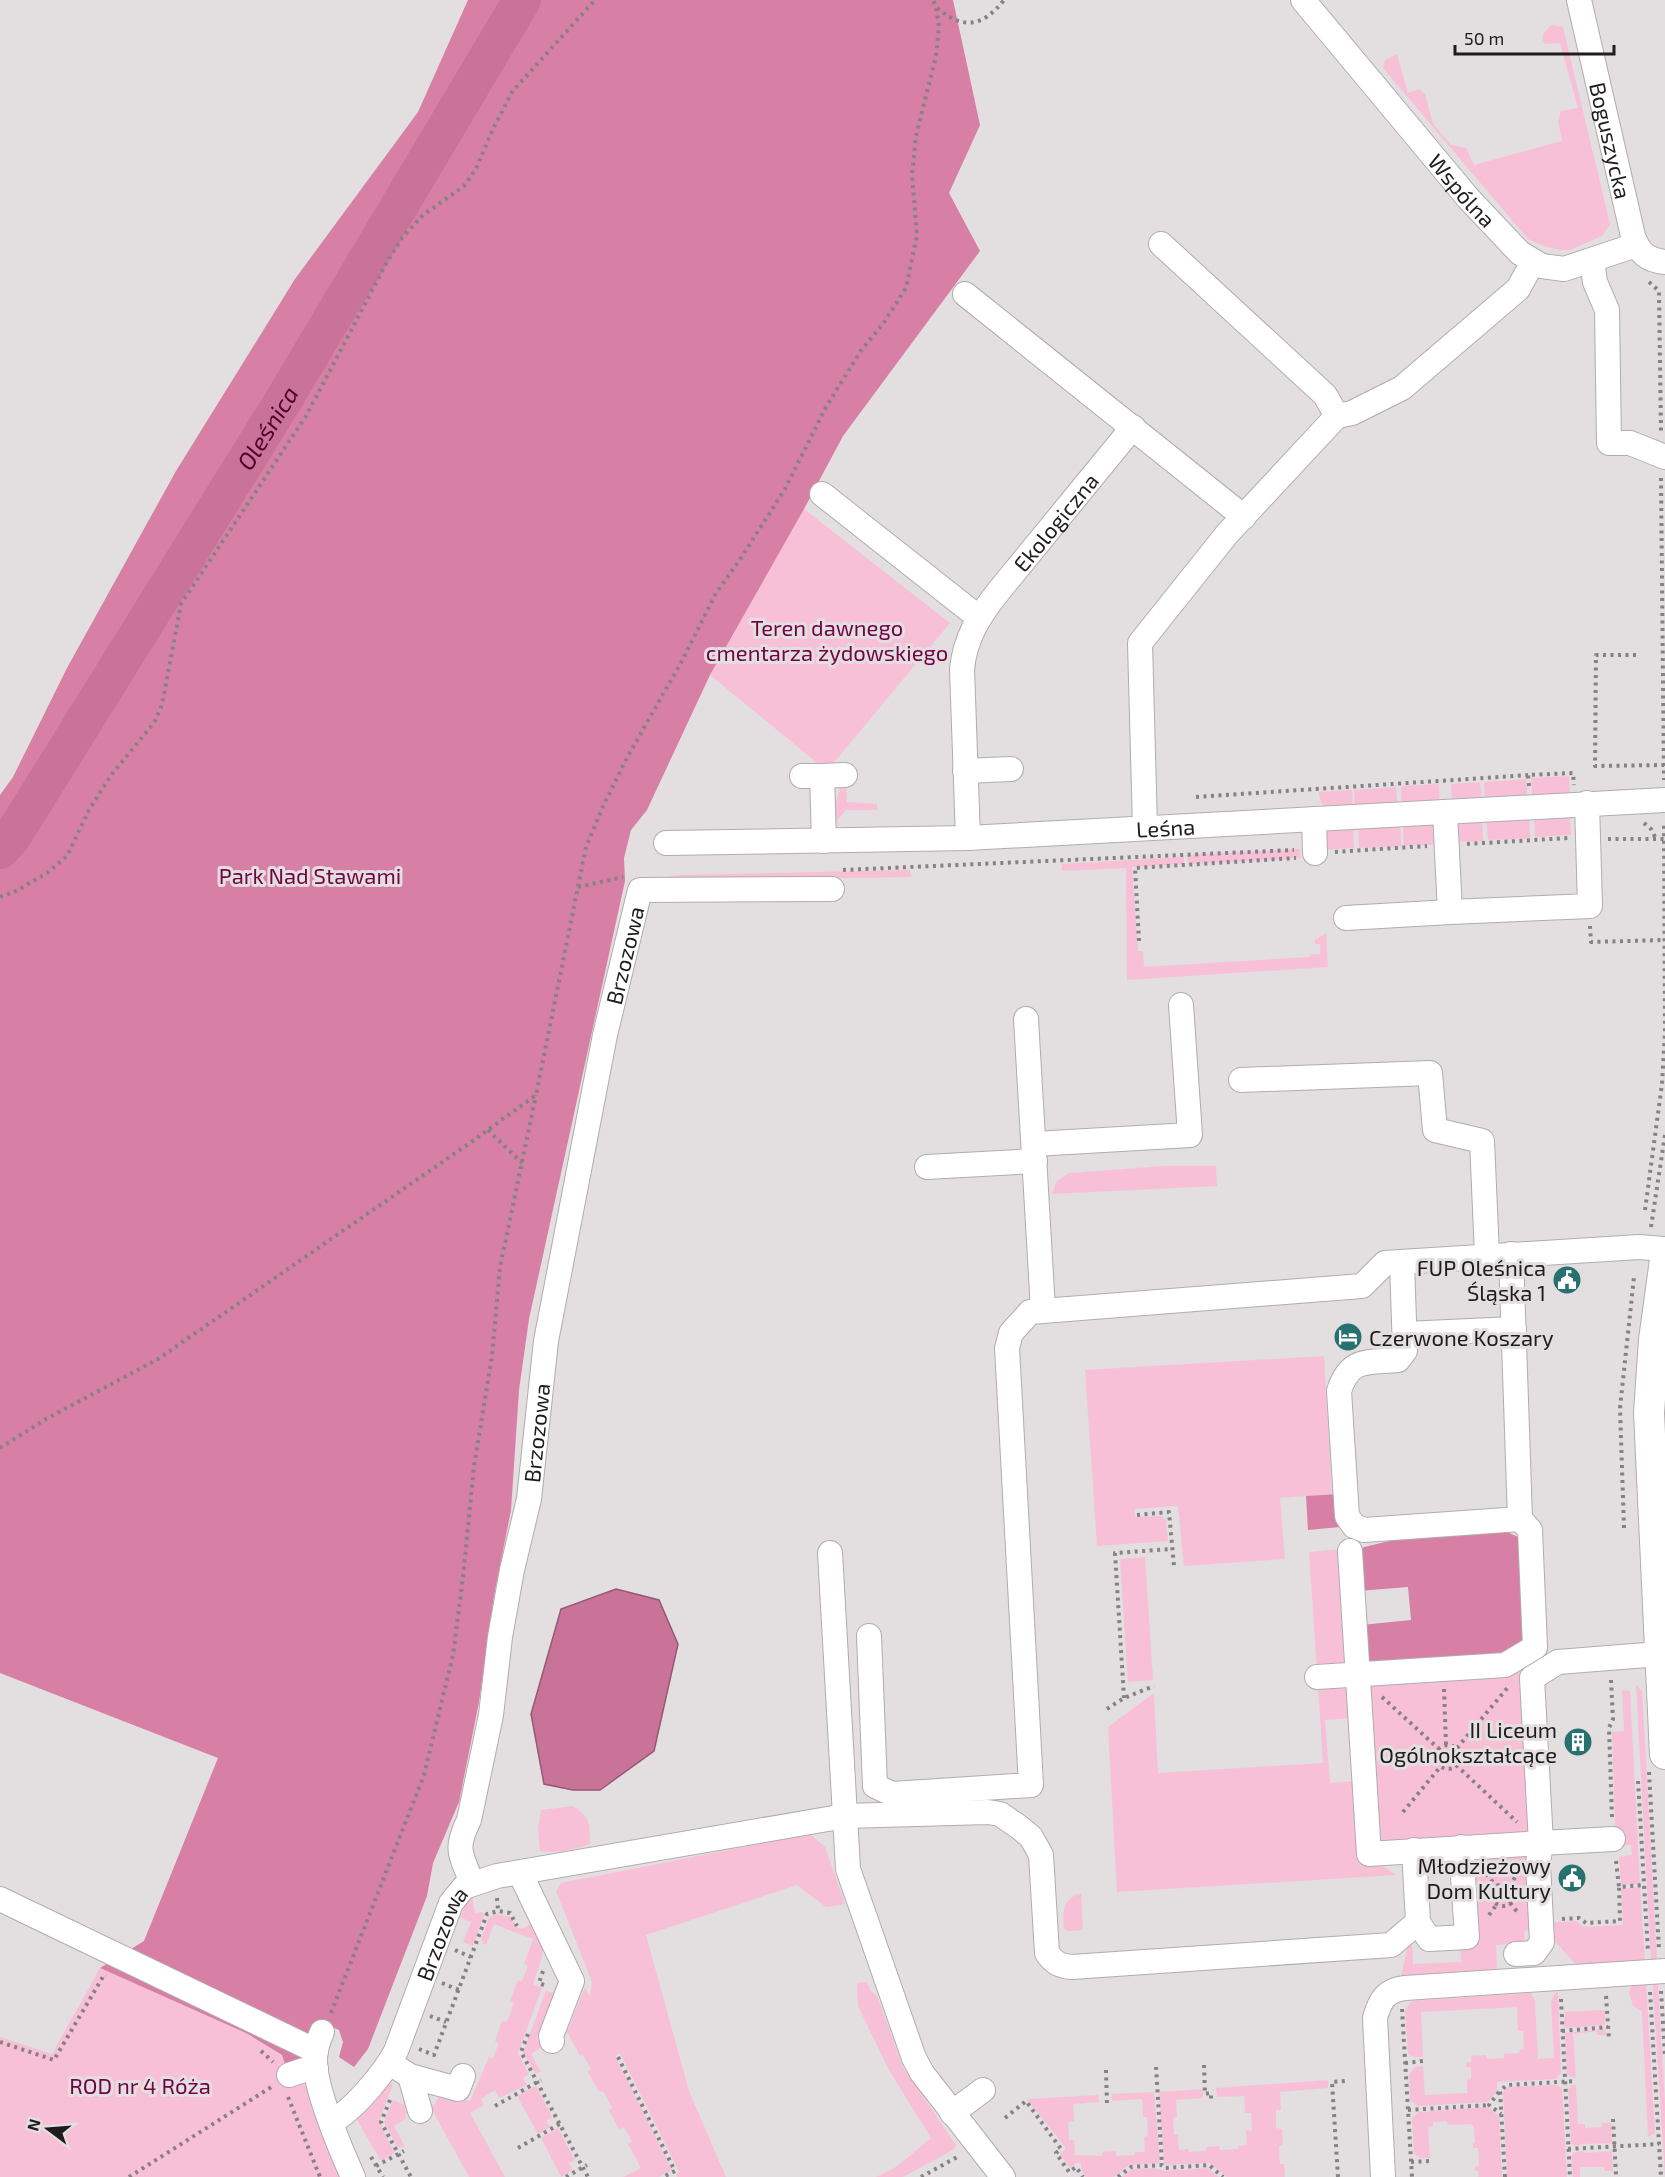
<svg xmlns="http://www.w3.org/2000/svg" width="1665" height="2177" viewBox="0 0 1665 2177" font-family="'Exo 2',sans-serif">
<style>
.green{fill:#f8c0d6}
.forest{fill:#d77fa5}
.water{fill:#ca7399;stroke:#965974;stroke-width:1.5}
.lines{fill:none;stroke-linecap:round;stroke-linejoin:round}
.river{stroke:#ca7399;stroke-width:38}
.minor-casing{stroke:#b1acae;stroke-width:26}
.major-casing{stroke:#b1acae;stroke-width:32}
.path{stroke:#868284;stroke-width:4;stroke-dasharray:3 4.5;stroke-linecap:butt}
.minor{stroke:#fff;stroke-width:24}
.major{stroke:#fff;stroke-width:30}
.labels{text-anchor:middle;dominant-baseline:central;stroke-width:6;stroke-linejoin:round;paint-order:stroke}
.street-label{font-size:22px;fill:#1e1c1d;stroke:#e3dee0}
.park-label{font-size:22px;fill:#720344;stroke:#e3dee0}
.poi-label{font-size:22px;fill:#1e1c1d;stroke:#e3dee0;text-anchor:end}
.water-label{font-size:24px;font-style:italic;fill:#51002e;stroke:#e3dee0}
</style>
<rect width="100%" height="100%" fill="#e3dee0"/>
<g class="green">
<path d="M1551,25L1563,27L1610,224L1602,236L1570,250H1560L1547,247L1528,239L1383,68L1385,60L1397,54L1408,93L1419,89L1425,94L1433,124L1451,145L1466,148L1474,165L1562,141L1558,121L1561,111L1578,108L1560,43L1545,44L1543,41V34Z"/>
<path d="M804,509L950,623L827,771L710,675Z"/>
<path d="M1569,776L1570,797L1532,798L1531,778Z"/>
<path d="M1526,779L1528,802L1485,804L1484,782Z"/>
<path d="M1480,782L1482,805L1452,800L1451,784Z"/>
<path d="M846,783L847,802L877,804V810H846L835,823V804L842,784Z"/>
<path d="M1439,784L1440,807L1402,809L1401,786Z"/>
<path d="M1396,787L1398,810L1355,812L1354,790Z"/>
<path d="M1352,790L1353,812C1336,812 1320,813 1319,792Z"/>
<path d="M1570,813L1571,835L1535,837L1534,814Z"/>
<path d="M1529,815L1530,838L1488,840L1486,817Z"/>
<path d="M1482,818L1483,841L1454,842L1457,822Z"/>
<path d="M1441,821L1442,844L1404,846L1403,823Z"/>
<path d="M1400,823L1401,846L1359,848L1358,825Z"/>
<path d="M1353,826L1354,848L1322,850L1324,836L1330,829Z"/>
<path d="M1300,849V858L1188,864L1187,855Z"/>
<path d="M1184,857V864L1132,867L1138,951H1143L1144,967L1309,957L1311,954H1320V944H1315V940L1326,933L1328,967L1127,980L1126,868L1062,871V864Z"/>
<path d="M910,870L911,877L663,881L667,877L679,875Z"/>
<path d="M1164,1166H1216L1217,1186L1052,1194L1056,1182L1069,1173Z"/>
<path d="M1324,1356L1332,1494L1280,1498L1285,1559L1184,1566L1178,1506L1134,1509L1135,1517L1161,1516L1166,1520L1168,1541L1097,1546L1085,1370Z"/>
<path d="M1341,1549L1349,1667L1317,1669L1309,1552Z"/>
<path d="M1145,1557L1153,1680L1128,1682L1120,1559Z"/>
<path d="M1511,1670L1519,1672L1522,1679L1529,1832L1379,1843L1367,1684Z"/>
<path d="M1350,1684L1352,1718L1325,1720L1330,1783L1356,1781L1362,1854L1397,1875L1117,1892L1108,1727L1154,1693L1158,1773L1323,1763L1318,1686Z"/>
<path d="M1636,1685L1642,1691L1657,1958L1653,1961L1651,1960Z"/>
<path d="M1622,1690L1630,1691L1640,1884L1621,1885L1619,1857L1632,1855L1631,1845L1619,1846L1615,1824L1612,1732L1624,1731Z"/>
<path d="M573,1806C592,1819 589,1823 590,1844C575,1849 556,1854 540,1851L538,1829L541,1810Z"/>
<path d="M810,1834L825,1847L845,1904L826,1907L797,1885L646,1935L689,2091L726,2177H677L676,2174L679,2172L620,2053L615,2056L672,2170L659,2177H623L641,2168L628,2144L632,2141L624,2127L619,2129L609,2110L612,2108L603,2091L599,2092L588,2072L591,2069L583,2055L580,2056L568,2033L566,2034L585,1988L590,1997L592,1982L556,1891L561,1883Z"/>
<path d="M1521,1852L1529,1857L1533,1927L1524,1932L1525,1942L1496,1945L1497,1972L1404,1978L1401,1976L1408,1945H1412L1413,1964L1461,1962L1460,1944L1470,1865L1474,1856Z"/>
<path d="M1640,1887L1645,1960L1643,1963L1578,1967L1545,1930V1923L1576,1921L1584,1927L1623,1925L1621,1889Z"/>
<path d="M1077,1894H1081L1083,1930L1067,1931L1064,1928C1063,1913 1062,1902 1077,1894Z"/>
<path d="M472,1895L475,1913L482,1912L484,1915L473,1946L463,1942L471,1922L457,1916L461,1907Z"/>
<path d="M494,1914L511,1917L516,1927L522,1929L536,1921L544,1944L541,1960L533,1984L542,1988L518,2053L529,2074L523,2078L527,2085L499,2098L495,2090L481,2099L484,2105L470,2113L505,2177H469L430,2106L436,2103L439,2095L470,2101L489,2057L493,2058L499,2043L495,2041L502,2021L507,2022L514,2003L510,2001L518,1980L522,1981L528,1966L524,1964L533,1939L494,1924L486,1945L484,1944L481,1939L488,1920Z"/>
<path d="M100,1968L246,2033L282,2056L300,2081L308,2087L342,2177H0V2037L52,2054Z"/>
<path d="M559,1979H561L537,2038L542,2047L531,2054L541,2072L535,2073L523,2052L546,1991L553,1993Z"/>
<path d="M1655,1981L1658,1986L1665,2104V2177L1653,1988Z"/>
<path d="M867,1982L870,1990L877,1996L903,2067L956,2145L953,2150L903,2177H876L896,2167L931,2138L889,2070L858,2006L857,1983Z"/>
<path d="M1646,1982L1655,2133L1648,2137L1642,2011L1633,2006L1629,1992L1633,1983Z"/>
<path d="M1556,1992H1558L1561,2073L1556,2079L1497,2082V2091L1488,2102L1418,2106L1410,2100L1409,2075L1415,2067L1423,2066L1425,2095L1467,2093V2080L1471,2079V2068L1466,2067V2062H1471V2056L1486,2055L1487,2059L1504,2058V2054L1519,2053L1520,2050L1524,2049L1523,2031H1518L1517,2007L1421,2012L1423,2057H1414L1408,2053L1405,2010L1412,2001L1531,1993L1535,2001L1538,2059L1554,2058L1551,2001Z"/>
<path d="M1602,2010L1605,2011V2025L1564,2028L1565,2012Z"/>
<path d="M1606,2029V2035H1597V2031L1573,2034L1576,2077L1572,2078L1567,2074L1565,2033Z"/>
<path d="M1328,2080V2088L1280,2092L1281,2110H1276V2128L1282,2129L1283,2145L1279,2146L1280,2164H1284L1285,2177H1227L1210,2163L1166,2165L1164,2163L1159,2092L1203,2089V2098L1176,2100L1177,2117L1173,2118L1174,2134L1178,2135L1179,2150L1188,2149L1189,2152L1206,2151V2147L1219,2146L1220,2150L1238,2149V2146L1247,2145L1246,2131L1252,2130L1251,2113H1245L1244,2096L1217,2097L1216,2088Z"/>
<path d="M387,2083L393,2084L379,2122L395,2153L381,2161L356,2118Z"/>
<path d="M1557,2085L1562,2089L1567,2177H1507L1503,2093L1508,2087Z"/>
<path d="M1572,2085H1576L1578,2124H1585V2128L1602,2127V2123H1611L1612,2143L1583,2144L1575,2146L1571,2143L1568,2090Z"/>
<path d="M536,2086L552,2117L546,2121L550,2127L538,2134L517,2096Z"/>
<path d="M1154,2092L1160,2163L1129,2165L1114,2177H1086L1082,2171L1081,2163H1076L1070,2168L1060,2154L1065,2150V2147L1027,2099L1098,2095L1099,2102L1073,2104L1074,2121L1068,2122L1069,2140H1074L1075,2155L1102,2156V2152L1116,2151V2156L1134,2155L1135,2152H1145L1144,2137L1148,2136L1147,2117H1143L1142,2099L1112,2101V2094Z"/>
<path d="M406,2097L411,2111L405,2115L406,2119L394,2126L405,2147H398L384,2122L393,2100L403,2104Z"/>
<path d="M1488,2107L1499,2116L1502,2177H1478V2171H1475V2167L1479,2166L1478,2148H1473V2143H1475L1474,2126L1470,2124L1448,2125L1447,2121L1433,2122V2126L1428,2127L1430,2158H1421L1414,2154L1412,2119L1418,2112Z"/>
<path d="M558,2128L575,2160L569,2163L573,2170L561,2177L541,2138Z"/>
<path d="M1582,2151L1585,2153L1612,2151L1613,2171H1605L1604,2167H1580V2177H1573L1571,2156L1575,2152Z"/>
<path d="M1153,2168L1165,2171L1208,2168L1219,2177H1122L1132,2169Z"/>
</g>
<g class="forest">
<path d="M468,0H953L980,125L949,193L980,251L843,436L804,509L710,675L647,810L631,830L624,858L625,881L529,1319L519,1390L511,1510L494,1596L479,1702L459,1802L433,1863L427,1896L368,2049L354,2067L339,2057L343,2042L339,2030L322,2022L300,2061L287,2070L282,2055L246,2033L100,1968L144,1941L218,1758L0,1673V795L13,777L67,668L176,471L295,279L418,112Z"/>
<path d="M1338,1494L1340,1527L1308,1530L1306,1496Z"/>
<path d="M1503,1530L1518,1537L1525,1646L1506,1661L1366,1663L1361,1625L1411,1620L1408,1587L1358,1591L1359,1552L1364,1547L1432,1531Z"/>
</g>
<path class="water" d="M616,1589L659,1600L678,1644L654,1751L600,1790H573L544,1784L531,1714L561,1609Z"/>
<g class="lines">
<path class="river" id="s1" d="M0,850L12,837L280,406L522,0"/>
<g class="minor-casing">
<g id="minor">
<path id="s2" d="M1303,0L1468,198L1520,253L1542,266L1564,269L1636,245"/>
<path id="s3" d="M1579,0L1633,236C1639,253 1647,260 1665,262"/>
<path d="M1161,244L1325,395L1337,416L1352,413L1402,388L1518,289L1533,262"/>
<path d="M1592,261L1595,282L1607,310L1609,443H1630L1665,457"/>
<path d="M965,294L1244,517"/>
<path d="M822,494L978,617"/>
<path d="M965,771L1011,769"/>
<path d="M802,776H822L824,841"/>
<path d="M822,776L845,775"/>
<path d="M1445,812L1450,912L1590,906L1587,803"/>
<path d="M1314,819L1315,853"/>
<path d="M1145,828L1140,643L1227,534L1337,416"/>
<path id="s4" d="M968,838L962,669C965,638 979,616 998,592L1133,427"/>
<path id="s5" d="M666,843L968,838L1665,800"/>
<path d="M1346,918L1450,912"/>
<path d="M1026,1019L1043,1310"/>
<path d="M1241,1080L1430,1073L1435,1130L1482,1141L1487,1255"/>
<path d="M1034,1144L1190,1135L1181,1005"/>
<path d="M927,1167L1035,1161"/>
<path d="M1402,1262L1405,1351L1398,1360C1367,1363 1350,1357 1339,1391L1347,1516L1354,1526L1364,1530L1520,1519L1511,1254"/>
<path d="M1405,1334L1514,1329"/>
<path d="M1350,1551L1369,1854L1541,1843L1538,1864L1542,1942L1534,1953L1516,1954"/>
<path d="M830,1553L845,1816L988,1812L1000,1814L1019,1827L1031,1837L1041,1855L1047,1953C1054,1963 1060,1966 1072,1967L1391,1945L1418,1922L1414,1850"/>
<path d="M869,1636L875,1786L892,1794L1031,1785L1007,1348L1011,1333L1030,1312L1362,1286L1385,1263L1639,1247L1665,1249"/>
<path d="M1317,1677L1505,1665L1535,1647L1530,1530L1520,1519"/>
<path d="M1613,1839L1541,1843L1532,1678L1558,1662L1659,1654"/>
<path d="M520,1873L572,1981L551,2036L552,2041"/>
<path id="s6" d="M472,1883C461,1854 454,1850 469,1820L491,1715L500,1637L512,1570L529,1499L546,1341L605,1035L640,890L832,889"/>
<path d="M0,1899L316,2051"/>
<path d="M1418,1922L1429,1939L1467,1937L1461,1847"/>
<path d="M322,2032C318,2041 315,2050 315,2060C315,2089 341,2150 353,2177"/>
<path d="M390,2063L410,2076L458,2089L463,2076"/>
<path d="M289,2075L304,2070L316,2069"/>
<path d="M410,2076L420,2111"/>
<path d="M952,2113L983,2090"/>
<path id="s7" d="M332,2121C352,2112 385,2072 396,2051L451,1903L464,1887L497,1876L845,1816L848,1869L914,2058L922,2073L1003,2177"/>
<path d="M1383,2177L1375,2018C1380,2000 1386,1990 1405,1988L1665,1971"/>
</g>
</g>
<g class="major-casing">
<path id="major" d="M1665,1260L1654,1340L1649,1413L1665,1754"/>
</g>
<g class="path">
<path d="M937,8C963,30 983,27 1004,0"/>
<path d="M1649,282L1659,291L1661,432"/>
<path d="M1661,478L1664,780"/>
<path d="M1636,655H1596L1595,766L1664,765"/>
<path d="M1529,786L1528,775L1573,773L1574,785"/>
<path d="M1196,797L1528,775"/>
<path d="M1644,823L1651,829L1656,839"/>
<path d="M1608,839H1664"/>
<path d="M1467,844L1568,838"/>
<path d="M1335,852L1427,846"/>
<path d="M843,870L1294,850"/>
<path d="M578,887L623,877"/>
<path d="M0,897L16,891L47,873L67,856L89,810L111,775L154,723L162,705L181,604L306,416L387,262L402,238L422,216L464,186L476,169L492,131L512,92L595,0"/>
<path d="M1590,926L1591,942L1664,940"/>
<path d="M1139,941L1135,868L1296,858"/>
<path d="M488,1130L522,1163"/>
<path d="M1645,1210L1662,1084L1665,1032L1664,822"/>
<path d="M1651,1227L1665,1135"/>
<path d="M0,1448L46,1419L158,1359L474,1140L536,1095L586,847L604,804L629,754L682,661L716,593L739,561L785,489L826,407L862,349L883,324L906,288L917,235L912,175L916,136L936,56L939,27L936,7L933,0"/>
<path d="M1137,1515L1169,1512L1174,1566"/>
<path d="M1624,1528L1620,1408L1634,1277"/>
<path d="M1611,1680L1613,1719L1609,1728L1612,1818"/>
<path d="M1444,1689L1446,1745"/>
<path d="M1382,1697L1439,1749"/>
<path d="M1124,1698L1115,1553L1172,1549"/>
<path d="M1107,1709L1124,1698L1154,1686"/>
<circle cx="1448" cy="1757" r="12"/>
<path d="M1457,1748L1509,1686"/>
<path d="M1460,1756L1516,1752"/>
<path d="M1456,1765L1517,1822"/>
<path d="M1649,1772L1659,1950"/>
<path d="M1638,1781L1648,1952"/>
<path d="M1403,1812L1441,1766"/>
<path d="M1616,1861L1619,1887"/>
<path d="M1486,1874L1496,1886"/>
<circle cx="1503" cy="1895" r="11"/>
<path d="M1509,1886L1516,1876"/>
<path d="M497,1898L498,1911"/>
<path d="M1510,1903L1519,1914"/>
<path d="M1489,1915L1497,1904"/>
<path d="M1562,1919L1579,1918L1586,1923L1620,1921L1619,1887L1644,1885"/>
<path d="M455,1950L471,1957"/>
<path d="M543,1971L539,1983L546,1986L545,1988"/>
<path d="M442,1983L459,1990"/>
<path d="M1661,1991L1665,2056"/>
<path d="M1650,1992L1661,2177"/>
<path d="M1606,1996L1609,2039"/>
<path d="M1561,1999L1570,2177"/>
<path d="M1402,2009L1412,2177"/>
<path d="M331,2013L424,1775L453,1655L463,1577L474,1466L492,1356L500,1267L536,1095"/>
<path d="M430,2016L446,2022"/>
<path d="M1562,2031L1608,2027"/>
<path d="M528,2034L521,2052L588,2177"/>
<path d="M0,2042L54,2060L104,1975L106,1976"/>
<path d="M419,2049L434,2055L487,1914L498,1911L510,1913L517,1926"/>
<path d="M261,2051L273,2062"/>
<path d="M618,2057L675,2171L663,2177"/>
<path d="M1405,2063L1423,2061"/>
<path d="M1204,2065L1205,2094L1211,2093V2101"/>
<path d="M1156,2067L1162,2165"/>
<path d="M1106,2070L1107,2105"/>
<path d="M1499,2092L1489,2105L1501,2114"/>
<path d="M288,2097L320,2177"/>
<path d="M390,2100L381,2122L411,2177"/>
<path d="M495,2106L541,2080"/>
<path d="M1408,2110L1489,2105"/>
<path d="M1005,2118L1026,2101L1061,2149L1056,2153L1069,2172L1076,2167L1083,2177"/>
<path d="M1613,2119L1616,2175"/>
<path d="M518,2148L563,2122"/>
<path d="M1568,2149L1659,2144"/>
<path d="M371,2157L383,2177"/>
<path d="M1411,2162L1430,2161"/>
<path d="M376,2166L404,2151"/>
<path d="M129,2177L273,2086"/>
<path d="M566,2177L587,2165"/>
<path d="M921,2177L959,2156"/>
<path d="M1118,2177L1131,2167L1162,2165L1165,2168L1209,2165L1223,2177"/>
<path d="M1338,2177L1332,2082L1345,2081"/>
<path d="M1505,2177L1500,2091L1507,2085L1576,2081"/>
</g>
<use href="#minor" class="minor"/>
<use href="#major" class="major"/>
</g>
<defs>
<g id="civic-disc" transform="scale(1.5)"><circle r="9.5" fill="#277171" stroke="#e3dee0"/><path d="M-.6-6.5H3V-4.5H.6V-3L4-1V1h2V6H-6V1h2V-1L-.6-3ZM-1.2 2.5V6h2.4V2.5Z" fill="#fff"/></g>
<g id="hotel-disc" transform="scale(1.5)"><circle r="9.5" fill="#277171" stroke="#e3dee0"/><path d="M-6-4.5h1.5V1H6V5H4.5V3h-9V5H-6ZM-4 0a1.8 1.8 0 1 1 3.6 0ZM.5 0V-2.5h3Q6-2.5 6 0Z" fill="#fff"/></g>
<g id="building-disc" transform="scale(1.5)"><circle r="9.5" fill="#277171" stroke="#e3dee0"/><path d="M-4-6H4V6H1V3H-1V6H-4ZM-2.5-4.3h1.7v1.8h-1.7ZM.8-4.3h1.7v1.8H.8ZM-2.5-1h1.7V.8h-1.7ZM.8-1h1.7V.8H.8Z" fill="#fff"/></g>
</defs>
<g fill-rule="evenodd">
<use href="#civic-disc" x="1567" y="1280"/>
<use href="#hotel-disc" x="1348" y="1337"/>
<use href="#building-disc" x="1578" y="1742"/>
<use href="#civic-disc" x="1572" y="1878"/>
</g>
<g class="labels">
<g class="street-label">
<text stroke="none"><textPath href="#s3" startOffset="144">Boguszycka</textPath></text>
<text stroke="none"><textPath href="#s2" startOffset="248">Wspólna</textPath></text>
<text stroke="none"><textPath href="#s4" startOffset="346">Ekologiczna</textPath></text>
<text stroke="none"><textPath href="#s5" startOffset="500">Leśna</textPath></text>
<text stroke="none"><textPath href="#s6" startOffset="946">Brzozowa</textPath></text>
<text stroke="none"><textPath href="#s6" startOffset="460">Brzozowa</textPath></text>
<text stroke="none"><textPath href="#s7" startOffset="222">Brzozowa</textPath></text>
</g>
<g class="park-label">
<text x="827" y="627">Teren dawnego<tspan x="827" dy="25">cmentarza żydowskiego</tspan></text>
<text x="310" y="875">Park Nad Stawami</text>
<text x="140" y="2085">ROD nr 4 Róża</text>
</g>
<g class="poi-label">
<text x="1546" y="1267">FUP Oleśnica<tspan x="1546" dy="25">Śląska 1</tspan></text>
<text x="1369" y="1337" text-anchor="start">Czerwone Koszary</text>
<text x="1557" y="1729">II Liceum<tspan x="1557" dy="25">Ogólnokształcące</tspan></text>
<text x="1551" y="1865">Młodzieżowy<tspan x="1551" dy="25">Dom Kultury</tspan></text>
</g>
<g class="water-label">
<text stroke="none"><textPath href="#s1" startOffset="500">Oleśnica</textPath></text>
</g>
</g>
<g transform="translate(48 2129) rotate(286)" stroke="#e3dee0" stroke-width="4.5" paint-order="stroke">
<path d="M0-4.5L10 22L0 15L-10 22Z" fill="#1e1c1d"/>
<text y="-9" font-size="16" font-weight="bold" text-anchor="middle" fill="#1e1c1d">N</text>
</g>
<path d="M1455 45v9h159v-9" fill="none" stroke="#1e1c1d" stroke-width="3"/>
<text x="1464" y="45" font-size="18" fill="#1e1c1d" stroke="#e3dee0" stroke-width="4.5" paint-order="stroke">50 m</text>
</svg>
